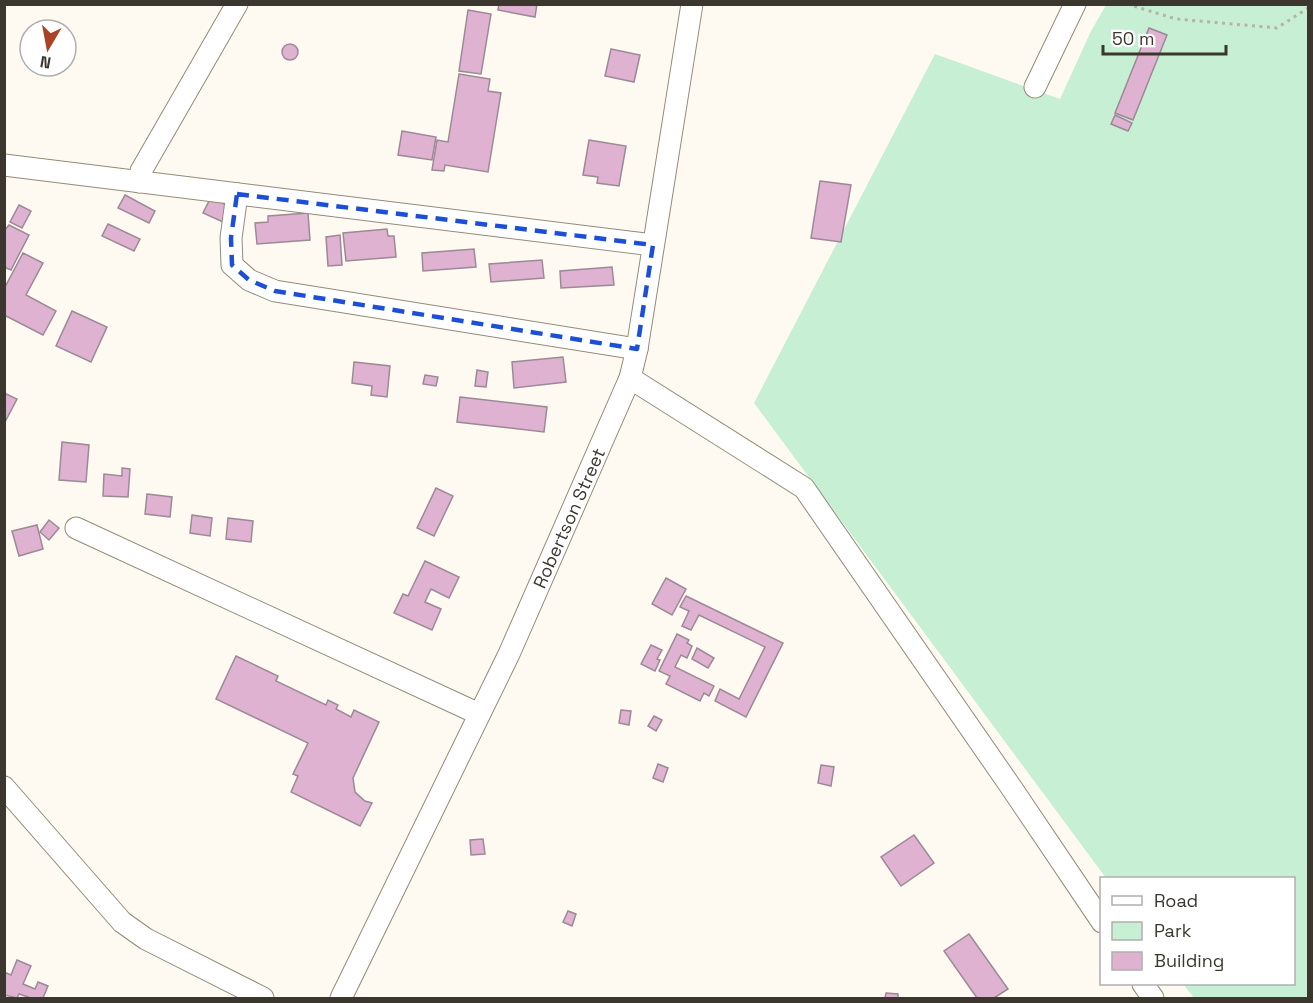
<svg xmlns="http://www.w3.org/2000/svg" width="1313" height="1003" viewBox="0 0 1313 1003" font-family="'Space Grotesk',sans-serif">
<style>
.green{fill:#c7efd3}
.building{fill:#dfb2d1;stroke:#9c8996;stroke-width:1.5}
.lines{fill:none;stroke-linecap:round;stroke-linejoin:round}
.minor-casing{stroke:#948a78;stroke-width:23}
.path{stroke:#b6b2aa;stroke-width:3;stroke-dasharray:3 4.5;stroke-linecap:butt}
.minor{stroke:#fff;stroke-width:21}
.marked{fill:none;stroke:#1d4ed8;stroke-width:4.5;stroke-dasharray:12 8;stroke-linejoin:round}
.labels{text-anchor:middle;dominant-baseline:central;stroke-width:6;stroke-linejoin:round;paint-order:stroke}
.street-label{font-size:18px;fill:#3b372f;stroke:#fff}
</style>
<rect width="100%" height="100%" fill="#fefaf2"/>
<path class="green" d="M1106,5H1308V998H1194L1183,984H1294V878H1106L754,403L935,54L1060,99L1091,31Z"/>
<g class="building">
<path d="M499,4H537L535,17L498,10Z"/>
<path d="M468,10L491,14L481,74L459,71Z"/>
<path d="M1149,28L1167,35L1133,120L1115,113Z"/>
<circle cx="290" cy="52" r="8"/>
<path d="M611,49L640,55L634,82L605,76Z"/>
<path d="M459,74L490,79L488,91L501,93L488,172L445,165L444,171L432,170L437,140L448,142Z"/>
<path d="M1115,115L1132,123L1128,131L1111,124Z"/>
<path d="M402,131L436,137L432,160L398,155Z"/>
<path d="M589,140L626,146L619,186L597,183L598,177L583,175Z"/>
<path d="M820,181L851,185L841,242L811,238Z"/>
<path d="M125,195L155,211L149,223L118,208Z"/>
<path d="M211,197L230,207L223,222L203,213Z"/>
<path d="M19,205L31,211L22,228L10,222Z"/>
<path d="M308,213L310,240L257,244L255,223L268,222V216Z"/>
<path d="M108,224L140,239L134,251L102,236Z"/>
<path d="M9,225L29,235L11,270L4,267V231Z"/>
<path d="M387,229L388,236H394L396,257L346,261L343,233Z"/>
<path d="M340,235L342,265L328,266L326,237Z"/>
<path d="M474,249L476,267L423,271L422,253Z"/>
<path d="M23,253L43,263L26,295L56,311L43,335L4,315V289Z"/>
<path d="M542,260L544,278L491,282L489,264Z"/>
<path d="M612,267L614,285L561,288L560,271Z"/>
<path d="M72,311L107,327L91,362L56,346Z"/>
<path d="M563,357L566,382L514,388L512,362Z"/>
<path d="M354,362L390,366L387,397L371,395L372,386L352,383Z"/>
<path d="M477,370L488,372L486,387L475,386Z"/>
<path d="M425,375L438,377L436,386L423,384Z"/>
<path d="M4,393L17,399L4,424Z"/>
<path d="M460,397L547,407L544,432L457,422Z"/>
<path d="M62,442L89,445L86,482L59,480Z"/>
<path d="M122,468L130,469L128,497L103,496L104,474L122,476Z"/>
<path d="M436,488L453,496L434,536L417,528Z"/>
<path d="M147,494L172,497L170,517L145,514Z"/>
<path d="M192,515L212,518L210,536L190,533Z"/>
<path d="M228,518L253,521L251,542L226,539Z"/>
<path d="M49,520L59,528L49,540L40,532Z"/>
<path d="M37,525L43,549L19,556L12,531Z"/>
<path d="M425,561L459,577L449,598L431,589L425,602L441,609L432,630L394,613L403,594L408,596Z"/>
<path d="M666,578L686,589L672,615L652,604Z"/>
<path d="M686,596L783,643L746,717L715,701L720,689L739,699L765,647L699,615L691,630L682,626L689,611L680,607Z"/>
<path d="M677,634L689,640L687,643L692,646L687,658L681,655L675,667L714,686L709,696L704,693L700,701L666,684L670,676L659,671Z"/>
<path d="M651,645L662,650L657,659L660,660L655,671L641,664Z"/>
<path d="M697,648L714,658L708,668L692,659Z"/>
<path d="M236,656L278,676L276,681L326,705L328,700L338,705L336,709L351,717L354,710L379,722L353,778L355,792L365,801L372,803L360,826L291,792L298,776L293,774L308,743L216,699Z"/>
<path d="M621,710L631,711L629,725L619,723Z"/>
<path d="M654,716L662,720L656,731L648,726Z"/>
<path d="M658,764L668,768L663,782L653,778Z"/>
<path d="M821,765L834,767L831,786L818,783Z"/>
<path d="M914,835L934,863L901,886L881,857Z"/>
<path d="M483,839L485,854L471,855L470,840Z"/>
<path d="M568,911L576,914L572,926L563,922Z"/>
<path d="M969,934L1008,989L994,998H977L944,951Z"/>
<path d="M17,960L31,966L23,984L35,989L38,982L48,986L43,998H31L19,994L17,998L4,995V972L11,975Z"/>
<path d="M886,993L898,994V998H885Z"/>
</g>
<g class="lines">
<g class="minor-casing">
<g id="minor">
<path d="M1035,87L1075,4"/>
<path d="M4,165L653,245"/>
<path d="M139,182L141,171L237,4"/>
<path d="M237,194L231,238L232,265L249,280L275,291L637,349"/>
<path d="M630,378L804,488L1013,790L1102,922"/>
<path d="M76,528L479,714"/>
<path d="M4,787L122,922L146,939L263,998"/>
<path d="M1143,984L1153,998"/>
<path d="M341,998L509,654L630,378L637,349L692,4"/>
</g>
</g>
<path class="path" d="M1127,4L1176,19L1277,28L1308,8"/>
<use href="#minor" class="minor"/>
</g>
<path class="marked" d="M237,194L653,245L637,349L275,291L249,280L232,265L231,238Z"/>
<g class="labels">
<g class="street-label">
<text transform="translate(569 518) rotate(-66)">Robertson Street</text>
</g>
</g>
<rect width="1313" height="1003" fill="none" stroke="#3b372f" stroke-width="12"/>
<rect x="1100" y="877" width="195" height="108" fill="#ffffff" stroke="#b1afac" stroke-width="1.5"/>
<rect x="1112" y="896" width="30" height="9" fill="#ffffff" stroke="#b1afac" stroke-width="1.5"/>
<text x="1154" y="907" font-size="18" fill="#3b372f">Road</text>
<rect x="1112" y="922" width="30" height="18" fill="#c7efd3" stroke="#b1afac" stroke-width="1.5"/>
<text x="1154" y="937" font-size="18" fill="#3b372f">Park</text>
<rect x="1112" y="952" width="30" height="18" fill="#dfb2d1" stroke="#b1afac" stroke-width="1.5"/>
<text x="1154" y="967" font-size="18" fill="#3b372f">Building</text>
<g transform="translate(48 48) rotate(190)"><circle r="28" fill="#ffffff" stroke="#b1afac" stroke-width="1.5"/>
<path d="M0-4.5L10 22L0 15L-10 22Z" fill="#ab4225"/>
<text y="-9" font-size="16" font-weight="bold" text-anchor="middle" fill="#3b372f">N</text>
</g>
<path d="M1103 45v9h123v-9" fill="none" stroke="#3b372f" stroke-width="3"/>
<text x="1112" y="45" font-size="18" fill="#3b372f" stroke="#ffffff" stroke-width="4.5" paint-order="stroke">50 m</text>
</svg>
